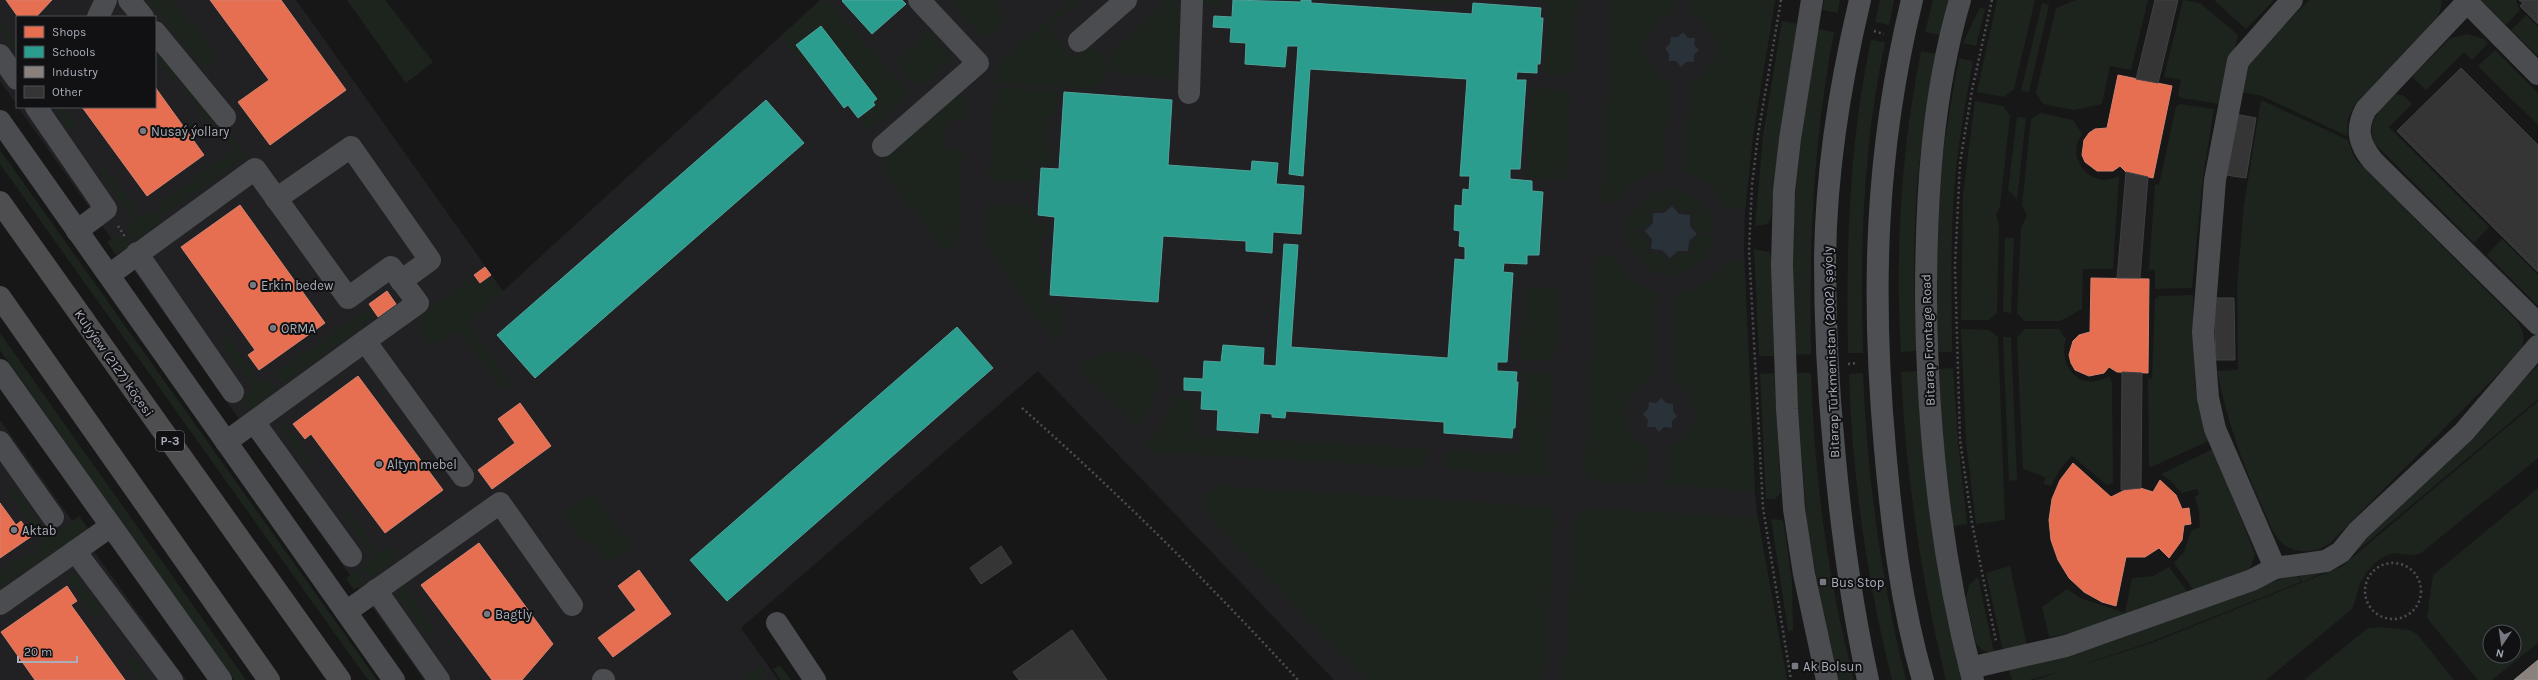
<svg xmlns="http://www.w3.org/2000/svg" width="2538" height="680" viewBox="0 0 2538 680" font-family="Karla,sans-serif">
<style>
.built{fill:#212123}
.green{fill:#1d241e;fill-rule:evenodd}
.water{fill:#2a3239}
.shops{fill:#e76f51;stroke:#d48270}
.schools{fill:#2a9d8f;stroke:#50a29b}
.industry{fill:#8a817c;stroke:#938e8e}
.building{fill:#353536;stroke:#3f4043}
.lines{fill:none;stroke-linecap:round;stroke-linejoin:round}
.path{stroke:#4d4e52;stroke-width:2.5;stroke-dasharray:2 3;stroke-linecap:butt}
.minor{stroke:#4b4c50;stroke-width:22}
.major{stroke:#4d4f52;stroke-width:22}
.highway{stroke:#4e4e51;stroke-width:22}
.poi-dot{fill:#757880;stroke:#111113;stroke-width:1.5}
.labels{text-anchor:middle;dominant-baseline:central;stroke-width:4;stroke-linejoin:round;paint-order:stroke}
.shield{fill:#111113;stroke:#7b7e86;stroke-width:1}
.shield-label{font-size:12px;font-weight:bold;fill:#a8adb8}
.poi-label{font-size:13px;fill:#a8adb8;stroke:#111113;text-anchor:start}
.street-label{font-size:13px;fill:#a8adb8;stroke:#111113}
</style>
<rect width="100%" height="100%" fill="#171717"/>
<g class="built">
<path d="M0,0H296L503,291L820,0H1775L1753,135L1745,212L1744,249L1755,493L1760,539L1787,680H1334L1038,371L741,628L778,680H424L18,107H155V17H17V105L0,81Z"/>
<path d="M0,420L186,680H0Z"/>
</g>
<g class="green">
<path d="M146,0H172L219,55L204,68Z"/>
<path d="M347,0H385L433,62L406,83Z"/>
<path d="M822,0H826L911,94L868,130L859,119L877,106L874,102L878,99L821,25L795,44L812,67L807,70L781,36Z"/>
<path d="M948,0H992L1002,14L1000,27L988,36L981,35Z"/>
<path d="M1071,0H1080L1048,28L1074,58L1087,48C1102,48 1106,59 1110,72H1104V84L1095,83V89L995,83L996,66Z"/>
<path d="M1166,0H1173L1180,7L1175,79L1113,72L1108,55Z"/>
<path d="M1202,0H1223L1222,8L1203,4Z"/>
<path d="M1392,0H1454L1453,4Z"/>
<path d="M1534,0H1577L1573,75L1544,74L1548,1Z"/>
<path d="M1613,0H1674L1673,14C1638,27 1636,65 1669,82L1664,171C1643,172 1628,186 1616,202L1601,201Z"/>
<path d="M1693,0H1775L1753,135L1745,209H1728C1718,191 1704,177 1684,172L1689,83C1723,69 1726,33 1693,15Z"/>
<path d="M1824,0H1840L1838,13L1822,10Z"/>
<path d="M1880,0H1894L1889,25L1875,22Z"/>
<path d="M1933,0H1949L1941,35L1925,32Z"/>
<path d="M1997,0H2035L2014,89L2004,97L1977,92Z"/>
<path d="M2076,0H2148L2131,70L2110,66L2102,104L2074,110L2043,104L2036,93L2056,8Z"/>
<path d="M2183,0L2200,3L2238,35L2221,104L2181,98L2178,95L2181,80L2164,77Z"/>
<path d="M2214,0H2274L2246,29Z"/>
<path d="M2309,0H2441C2442,9 2439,15 2433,22L2356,103L2348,118L2347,136L2262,96L2241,92L2246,63Z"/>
<path d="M2481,0H2516L2520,10L2506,25Z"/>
<path d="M2042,3L2049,5L2029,92L2021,91Z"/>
<path d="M1980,7L1985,9L1976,46L1963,43Z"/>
<path d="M2526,15L2538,27V56L2511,30Z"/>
<path d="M0,20L17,43V54L0,31Z"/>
<path d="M1782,21L1798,24L1779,138L1771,218L1767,224L1755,226L1763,136Z"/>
<path d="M1818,29L1834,32C1813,144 1809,242 1811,354L1795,355C1794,298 1791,240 1796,184C1801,132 1810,81 1818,29Z"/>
<path d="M929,31L953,57L918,87L895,62Z"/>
<path d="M2467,34L2484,39L2488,43L2472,60L2464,52L2426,90L2412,77L2450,38Z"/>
<path d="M1871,40L1885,42C1863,147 1860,247 1863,353H1848C1846,247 1849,144 1871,40Z"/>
<path d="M155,46L181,77L175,82L155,58Z"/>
<path d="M2495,50L2538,93V125L2478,66Z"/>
<path d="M1921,51L1937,54C1931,91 1923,128 1919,166C1913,227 1913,290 1917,351L1901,352C1895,251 1901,151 1921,51Z"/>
<path d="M1959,58L1973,61C1965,105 1957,149 1954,193C1950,246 1952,299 1952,352H1938C1937,298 1936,244 1939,191C1943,146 1951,102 1959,58Z"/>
<path d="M189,86L247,155L162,216L155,207L234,150L183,91Z"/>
<path d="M995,87L1058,91L1056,116H1049L1047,150L1054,151L1053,165L1036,164L1034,183L989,180Z"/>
<path d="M1532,88L1571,90L1566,179L1527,177Z"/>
<path d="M2395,94L2403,95L2412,104L2389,127L2489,227L2474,243L2375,144C2364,122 2382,108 2395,94Z"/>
<path d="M958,95L965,99V120L947,119L945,149L963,150L958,243L950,249L943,247L937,242L882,167L885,156Z"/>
<path d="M2261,100L2348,140L2354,157L2360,164L2516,320C2524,330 2526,341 2520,352L2330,543C2316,553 2296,555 2282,543C2273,535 2268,520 2263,509C2242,464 2227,419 2217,371L2238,370L2237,286L2244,205Z"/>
<path d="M1975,101L2003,106L2010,116L2000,206L1996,215L1999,224L1997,312L1989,320H1961L1963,194Z"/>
<path d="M2180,104L2214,109L2203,177L2192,288L2155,289V270H2149L2155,184L2159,185L2176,106Z"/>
<path d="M53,107H62L77,127L70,131Z"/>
<path d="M2041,113L2073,120L2082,134C2064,158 2092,191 2119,176L2113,269H2083L2082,309L2060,321H2025L2017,313L2021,228L2027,216L2022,205L2031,119Z"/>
<path d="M2017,117L2026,118L2017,199L2008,190Z"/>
<path d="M0,150L377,680H368L0,164Z"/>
<path d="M106,168L141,217L153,209L162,222L133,243L123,230L135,221L100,172Z"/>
<path d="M1662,189H1672L1671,203L1663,210H1652L1642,199Z"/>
<path d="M1674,189L1685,191L1703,202L1692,212L1681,211L1673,203Z"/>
<path d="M1641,200L1651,211L1650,222L1642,229H1627L1629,218Z"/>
<path d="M988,203L1033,206L1032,222L1049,224V236H1041L1039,270H1047L1045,305L1062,307L1058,342H1055L987,248L986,239Z"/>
<path d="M1704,204L1710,212L1715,233H1700L1693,225V214Z"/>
<path d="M1627,231L1642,232L1649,240L1648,251L1637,260L1628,241Z"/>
<path d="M120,233L129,245L116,255L107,242Z"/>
<path d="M1700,235L1715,236L1708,256L1701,264L1691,253L1692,242Z"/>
<path d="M2005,238H2014L2011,313L2003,312Z"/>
<path d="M2502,239L2538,275V306L2487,255Z"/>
<path d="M1754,249L1769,252L1771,256L1774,356H1759Z"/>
<path d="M1650,252L1661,253L1668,261L1667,275L1657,274L1639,262Z"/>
<path d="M1679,254H1690L1699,265L1680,275L1670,276V261Z"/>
<path d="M1598,255L1614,256C1623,272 1636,289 1657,292L1651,380C1617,394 1615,431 1648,448L1646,484L1591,481L1584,473Z"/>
<path d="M1725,262L1744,263L1755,491L1666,485L1668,449C1702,436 1704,399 1672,381L1677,293C1698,291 1713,279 1725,262Z"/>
<path d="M472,277L479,287L491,278L501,291L467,323L513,385L504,391L458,330C448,338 439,347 426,341L418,329L421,314Z"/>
<path d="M1524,287L1558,289L1554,361L1520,359Z"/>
<path d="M2193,295L2195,385L2209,441L2149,468L2148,379L2152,378L2155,299L2159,296Z"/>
<path d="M369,307L376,317L282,384L274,375Z"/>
<path d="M1961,329L1989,330L1998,337L2005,520L1976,524L1966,442Z"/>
<path d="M2025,329H2059L2066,339C2057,366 2082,394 2109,376L2112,382L2113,483L2107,485L2072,456L2060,469L2051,486L2044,484L2045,477L2023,469L2017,337Z"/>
<path d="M0,333L246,680H234L0,350Z"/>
<path d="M227,337L261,384L269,379L279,391L250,412L241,399L254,389L220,341Z"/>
<path d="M2003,337H2011L2017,480L2009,481Z"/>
<path d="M1116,351L1142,355L1155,367C1159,387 1154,410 1138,424L1134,423L1080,372C1082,356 1104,353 1116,351Z"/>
<path d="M2538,365V399L2340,565L2302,582L2299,575L2344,560Z"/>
<path d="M1953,368L1958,442L1967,524L1953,526L1943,443L1939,369Z"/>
<path d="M1918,371L1926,487L1963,680H1946C1921,578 1906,477 1901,372Z"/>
<path d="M1524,373L1553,375L1547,476L1444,469L1445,450L1519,454Z"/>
<path d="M1774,373L1781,493L1775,499H1766L1760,374Z"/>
<path d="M1795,373H1811C1814,476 1828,581 1854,680H1837L1822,611L1807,523Z"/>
<path d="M1863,373C1867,476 1881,580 1906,680H1892C1867,580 1852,477 1849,374Z"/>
<path d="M1174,397L1195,399L1193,435L1427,449L1426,468L1152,452L1148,447L1150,440L1167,418Z"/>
<path d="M2538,401V458L2421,553C2410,558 2401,552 2391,554C2378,557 2365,572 2360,584C2356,593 2357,601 2351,610L2266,680H2035L2062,671L2029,680H2012L2008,668L2105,644L2292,575L2297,574L2301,582L2148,643L2069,669L2149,644L2341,567Z"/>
<path d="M281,417L312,461L307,465L281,430Z"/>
<path d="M2213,449L2255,554L2251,566L2247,571L2195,592L2174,563L2184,552L2191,531L2200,527L2199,511L2195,497L2199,494L2197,489L2182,493L2170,480L2161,474Z"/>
<path d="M1218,486L1548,507L1553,512L1555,518L1547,655L1542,680H1367L1206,514L1202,507L1205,493Z"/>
<path d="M15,488L50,537L79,516L89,530L44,562L34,548L43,541L9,493Z"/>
<path d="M2538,488V643L2492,680H2478L2427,618L2433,575ZM2490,632H2514V656H2490Z"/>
<path d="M593,492L632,546L608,564L591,541L585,544L563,514Z"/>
<path d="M1589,508L1758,518L1787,680H1561L1566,656L1574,519L1579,511Z"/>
<path d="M348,510L380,554L390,546L398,558L370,578L362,567L374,558L343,515Z"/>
<path d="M1771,519L1782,520L1784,524L1792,581L1793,630L1788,631Z"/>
<path d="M31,551L38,561L0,588V573Z"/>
<path d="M2010,566L2027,646L2003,651L1986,573Z"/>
<path d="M2169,567L2189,594L2073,633L2049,637L2042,607L2067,589L2080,598L2125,613L2132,578L2153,576Z"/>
<path d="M359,569L367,580L354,590L346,578Z"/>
<path d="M65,574L74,575L78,579L105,616L98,620Z"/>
<path d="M1978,577L1994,653L1984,651L1976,644L1966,598L1969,585Z"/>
<path d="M402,585L435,631L428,636L400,597L398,592Z"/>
<path d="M2379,627L2409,630L2417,634L2454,680H2304L2368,628Z"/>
<path d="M134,657L150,680H140L128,662Z"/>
<path d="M760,664L767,674L758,680H742L745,675Z"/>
<path d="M780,665L791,680H781L773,669Z"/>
</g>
<g class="water">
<path d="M1683,32L1688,38H1695L1694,45L1699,50L1694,55V62H1686L1681,67L1676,61H1669V54L1665,48L1670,44L1671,37H1678Z"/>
<path d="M1672,206L1679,214L1690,215V226L1697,234L1689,241L1688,251H1678L1670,258L1662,250L1651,249L1652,239L1645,231L1653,223V213H1664Z"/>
<path d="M1661,398L1666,403L1673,404V411L1677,416L1672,421V428L1664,427L1659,432L1655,427H1647L1648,420L1643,414L1648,409L1649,402L1656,403Z"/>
</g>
<g class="shops">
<path d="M6,0H52L36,17H18Z"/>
<path d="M210,0H281L346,90L270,145L238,102L269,80Z"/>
<path d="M2118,75L2172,86L2153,178L2126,172L2120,166L2113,171H2097L2085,162L2082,155L2084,140L2089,133L2095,129L2107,128Z"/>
<path d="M155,87L204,155L147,196L82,107H155Z"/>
<path d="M240,205L325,323L259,370L248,355L255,350L181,247Z"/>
<path d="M485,267L491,275L480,283L474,275Z"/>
<path d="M2091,278L2149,279L2148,373L2117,372L2109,367L2104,373L2089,376L2075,370L2071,363L2069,355L2073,341L2079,335L2090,332Z"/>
<path d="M387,291L396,304L378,317L369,304Z"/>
<path d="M358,376L443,490L385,533L311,434L305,439L293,424Z"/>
<path d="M520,403L551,446L492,489L478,470L515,443L498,419Z"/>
<path d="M2073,463L2111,497L2129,488L2137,487L2153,492L2160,480L2176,495L2182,509L2189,508L2191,524L2184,525L2182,540L2169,558L2159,548L2145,557H2126L2116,606L2102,602L2084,592L2069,578L2058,560L2051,540L2049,520L2052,499L2060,480Z"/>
<path d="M0,503L16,525L21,521L32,536L0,558Z"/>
<path d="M479,543L553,644L522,680H492L421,585Z"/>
<path d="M639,570L671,614L613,657L598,638L636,610L618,586Z"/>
<path d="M67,586L77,601L71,605L125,680H35L1,632Z"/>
</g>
<g class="schools">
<path d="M843,0H902L906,4L872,34L842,1Z"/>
<path d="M1233,0L1301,2V0H1311V3L1472,14L1473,3L1541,8L1540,18H1543L1540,64H1537V73L1517,72L1516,80H1526L1520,169H1510V179L1532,181V191L1543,192L1539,255H1527V264L1504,263L1503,272L1513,273L1507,362H1497V371L1517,372L1516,382H1518L1515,428H1513L1512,438L1444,433V422L1286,411L1285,418L1272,417V414L1260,413L1258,433L1217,430L1218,410L1201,409L1202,391L1184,390V378L1203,379L1204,361L1221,362L1223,345L1264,348L1263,365L1276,366L1284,244L1298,245L1291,347L1448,358L1455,259L1465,260V247L1459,246L1460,231L1454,230L1455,205L1462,206L1463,189L1469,190L1470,176H1460L1467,79L1310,69L1303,176L1289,174L1298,46H1287L1285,67L1245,64L1246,43L1230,42L1231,28L1213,27L1214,16L1232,17Z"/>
<path d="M821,26L877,99L873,102L875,105L858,118L848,105L844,108L796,45Z"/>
<path d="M1064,92L1172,100L1168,165L1251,171L1252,161L1278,163L1276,184L1304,186L1301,234L1273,232L1272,253L1246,251V241L1163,236L1158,302L1050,295L1055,217L1038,215L1041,168L1059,169Z"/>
<path d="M766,100L804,143L535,378L497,335Z"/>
<path d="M957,327L993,368L727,601L690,560Z"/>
</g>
<path class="industry" d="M2538,660V680H2514Z"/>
<g class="building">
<path d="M2155,0H2178L2158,83L2136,79Z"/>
<path d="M2519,0H2538V24L2520,6L2523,3Z"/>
<path d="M2461,68L2538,145V272L2397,131Z"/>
<path d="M2235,114L2256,118L2246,178L2226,175Z"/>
<path d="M2126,172L2148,177L2140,278H2117Z"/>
<path d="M2214,298H2234L2235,360H2216Z"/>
<path d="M2122,372L2142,373L2141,488L2121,490Z"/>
<path d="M1001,546L1012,563L981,584L970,568Z"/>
<path d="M1072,630L1107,680H1019L1013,672Z"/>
</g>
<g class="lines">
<g class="path">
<path d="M1781,0L1758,135L1752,185L1749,250L1763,508L1791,680"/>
<path d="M1992,0L1972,90L1960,163L1955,266L1960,440L1972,523L1996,641"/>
<path d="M1874,31L1884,34"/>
<path d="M118,226L125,237"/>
<path d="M1848,364L1858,363"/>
<path d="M1022,408C1118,493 1211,585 1298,680"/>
<circle cx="2393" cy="591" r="28"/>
</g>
<g class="minor">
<path d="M129,0L143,17"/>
<path d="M1812,0L1790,139L1784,191L1782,265L1787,409L1794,509L1804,574L1827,680"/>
<path d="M1960,0C1932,96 1926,198 1926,297C1927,427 1940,555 1973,680"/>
<path d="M2465,0L2538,74"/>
<path d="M2467,2L2366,109C2355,129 2359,144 2373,161L2538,324"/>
<path d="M98,17L106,0"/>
<path d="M155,32L225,117"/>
<path d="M1079,41L1126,0"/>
<path d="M0,55L17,79"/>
<path d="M1189,93L1192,0"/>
<path d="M36,107L106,209L77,231"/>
<path d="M0,121L394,680"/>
<path d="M883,146L978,63L919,0"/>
<path d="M276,199L351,147L430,260L401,281"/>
<path d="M137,253L233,392"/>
<path d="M109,275L255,169L348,298L391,267L418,303L365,341"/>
<path d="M0,370L221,680"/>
<path d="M254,422L351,556"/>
<path d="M0,442L53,517"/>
<path d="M226,442L365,341L463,476"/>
<path d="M75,551L172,680"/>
<path d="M2275,568L2326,561L2341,552L2358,531L2464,432L2538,346"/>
<path d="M376,590L439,680"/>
<path d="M0,604L111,526"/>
<path d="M346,612L500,503L572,605"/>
<path d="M777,623L815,680"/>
<path d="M1970,668L2066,646L2252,580L2275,568L2215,429L2208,398L2203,332L2215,180L2238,61L2292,0"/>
<path d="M603,680H604"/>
</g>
<g class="major">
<path d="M1860,0C1840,84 1826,172 1825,259C1825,322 1828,386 1834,448C1841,527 1851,603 1868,680"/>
<path d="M1912,0C1875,152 1871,293 1885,449C1892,527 1901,605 1923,680"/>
</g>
<g class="highway">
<path d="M0,202L340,680"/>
<path d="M0,297L269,680"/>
</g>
</g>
<g class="poi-dot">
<circle cx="143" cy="131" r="4"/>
<circle cx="253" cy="285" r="4"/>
<circle cx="273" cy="328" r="4"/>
<circle cx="379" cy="464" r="4"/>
<circle cx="14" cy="530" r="4"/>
<rect x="1819" y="578" width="8" height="8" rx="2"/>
<circle cx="487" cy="614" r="4"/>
<rect x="1791" y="662" width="8" height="8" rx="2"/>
</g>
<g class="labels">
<rect class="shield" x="156" y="431" width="28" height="20" rx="3"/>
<g class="shield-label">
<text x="170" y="441">P-3</text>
</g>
<g class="poi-label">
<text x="151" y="131">Nusaý ýollary</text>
<text x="261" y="285">Erkin bedew</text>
<text x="281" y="328">ORMA</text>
<text x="387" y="464">Altyn mebel</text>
<text x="22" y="530">Aktab</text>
<text x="1831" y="582">Bus Stop</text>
<text x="495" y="614">Bagtly</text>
<text x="1803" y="666">Ak Bolsun</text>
</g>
<g class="street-label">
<text transform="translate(1928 340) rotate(-92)">Bitarap Frontage Road</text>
<text transform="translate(1831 352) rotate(-92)">Bitarap Türkmenistan (2002) şaýoly</text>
<text transform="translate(114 363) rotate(55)">Kulyýew (2127) köçesi</text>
</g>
</g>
<rect x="16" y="16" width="140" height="92" fill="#111113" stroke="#4d4f55"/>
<rect x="24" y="26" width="20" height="12" fill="#e76f51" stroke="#4d4f55"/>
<text x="52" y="36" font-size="12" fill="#a8adb8">Shops</text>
<rect x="24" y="46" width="20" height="12" fill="#2a9d8f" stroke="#4d4f55"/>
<text x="52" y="56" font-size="12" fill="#a8adb8">Schools</text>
<rect x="24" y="66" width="20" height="12" fill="#8a817c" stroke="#4d4f55"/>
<text x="52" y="76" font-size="12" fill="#a8adb8">Industry</text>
<rect x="24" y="86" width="20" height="12" fill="#353536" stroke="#4d4f55"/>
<text x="52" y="96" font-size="12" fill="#a8adb8">Other</text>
<g transform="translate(2502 644) rotate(193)"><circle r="19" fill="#111113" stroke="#4d4f55"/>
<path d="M0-3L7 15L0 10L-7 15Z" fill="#757880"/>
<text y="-6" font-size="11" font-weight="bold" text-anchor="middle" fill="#a8adb8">N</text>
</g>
<path d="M18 656v6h59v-6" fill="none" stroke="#a8adb8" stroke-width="2"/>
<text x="24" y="656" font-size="12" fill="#a8adb8" stroke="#111113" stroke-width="3" paint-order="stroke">20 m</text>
</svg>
